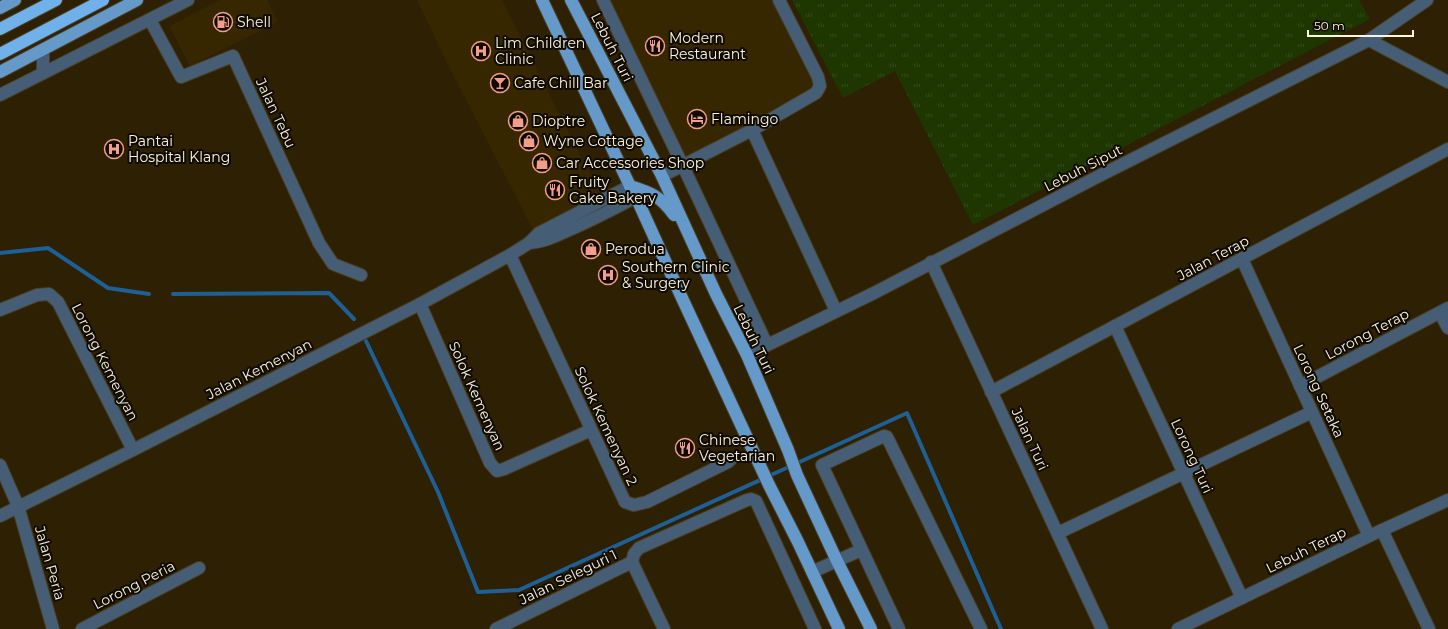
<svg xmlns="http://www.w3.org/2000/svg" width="1448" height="629" viewBox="0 0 1448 629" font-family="Montserrat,sans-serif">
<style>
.built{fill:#372701}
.grass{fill:url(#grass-tufts)}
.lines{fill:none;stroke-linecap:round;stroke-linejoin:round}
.stream{stroke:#1e5f96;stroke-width:4}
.minor-casing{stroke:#4a3e22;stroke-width:14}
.major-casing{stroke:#4a3e22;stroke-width:14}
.highway-casing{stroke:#4a3e22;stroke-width:14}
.minor{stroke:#455e76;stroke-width:12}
.major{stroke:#6499ca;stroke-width:12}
.highway{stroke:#70b1ec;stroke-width:12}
.labels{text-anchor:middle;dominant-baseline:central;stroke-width:4;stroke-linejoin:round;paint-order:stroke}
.poi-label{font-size:14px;fill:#fcf4e3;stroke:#100b02;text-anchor:start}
.street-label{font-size:14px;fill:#fcf4e3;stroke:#100b02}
</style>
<defs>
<pattern id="grass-tufts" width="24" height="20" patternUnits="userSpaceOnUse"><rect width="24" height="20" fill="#1e3700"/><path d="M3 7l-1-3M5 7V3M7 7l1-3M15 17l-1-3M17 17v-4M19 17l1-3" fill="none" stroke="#344b19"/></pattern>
</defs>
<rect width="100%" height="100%" fill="#2d2003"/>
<g class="built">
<path d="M220,0H267L278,22L190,66L169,26Z"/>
<path d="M417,0H502L601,196L533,230L449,67Z"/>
<path d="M609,0H772L814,81L811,90L686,158Z"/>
</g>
<path class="grass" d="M792,0H1359L1370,19L973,225L895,71L843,98Z"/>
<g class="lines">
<g class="stream">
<path d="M0,253L48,248L108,288L149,294"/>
<path d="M173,294L329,293L354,319"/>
<path d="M366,341L438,492L478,592L519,590L907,413L1001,629"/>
</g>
<g class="minor-casing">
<g id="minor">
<path d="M603,0L683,166L767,345"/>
<path d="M150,20L181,77L233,56L319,243L333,264L361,275"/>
<path d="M1369,40L1448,82"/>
<path d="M43,50V73"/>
<path d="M0,95L188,0"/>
<path d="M752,130L836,311"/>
<path d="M662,176L752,130L816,93L820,86L818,77L779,0"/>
<path d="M529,243C546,242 562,233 578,226C598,217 617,207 636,197"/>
<path d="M510,255L625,502L634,505L647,502L728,462L732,458"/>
<path d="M1242,259L1369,536"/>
<path d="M931,262L1102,629"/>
<path d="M420,304L490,463L497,471L504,469L591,430"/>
<path d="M0,310L37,295L49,294L58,302L133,450"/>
<path d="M1440,313L1448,328"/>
<path d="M1115,326L1242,598"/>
<path d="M747,355L874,293L1097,177L1369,40L1427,0"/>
<path d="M1300,386L1448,308"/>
<path d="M991,392L1448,149"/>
<path d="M0,465L18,506L53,629"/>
<path d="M0,516L133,450L420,304L510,255L529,243L539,233L630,186"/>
<path d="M1382,530L1429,629"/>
<path d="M1058,533L1312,412"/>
<path d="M632,562L634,554L639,548L747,500L751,499L756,501L815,629"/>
<path d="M632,562L664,629"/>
<path d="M812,572L861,550"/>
<path d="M82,629L199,568"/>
<path d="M496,629L632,562"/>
<path d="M899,629L822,465L884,436L887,437L981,629"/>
<path d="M1178,629L1369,536L1448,500"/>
</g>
</g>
<g class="major-casing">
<g id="major">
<path d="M542,0L630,186L636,197L682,298L769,485L798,542L839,629"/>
<path d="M571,0L662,176L716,294L747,355L788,450L797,475L837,561L871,629"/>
<path d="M0,8L15,0"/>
<path d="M0,72L137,0"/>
<path d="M630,186C652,193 660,196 674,215"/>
</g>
</g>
<g class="highway-casing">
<g id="highway">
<path d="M0,29L56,0"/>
<path d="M0,54L103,0"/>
</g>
</g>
<use href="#minor" class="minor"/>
<use href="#major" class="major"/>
<use href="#highway" class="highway"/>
</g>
<defs>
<g id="fuel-ring" transform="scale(1)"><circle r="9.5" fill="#100b02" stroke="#f49e89" stroke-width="1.5"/><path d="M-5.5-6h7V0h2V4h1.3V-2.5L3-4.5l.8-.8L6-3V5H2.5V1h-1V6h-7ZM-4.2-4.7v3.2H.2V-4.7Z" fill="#f49e89"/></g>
<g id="restaurant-ring" transform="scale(1)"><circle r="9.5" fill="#100b02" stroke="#f49e89" stroke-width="1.5"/><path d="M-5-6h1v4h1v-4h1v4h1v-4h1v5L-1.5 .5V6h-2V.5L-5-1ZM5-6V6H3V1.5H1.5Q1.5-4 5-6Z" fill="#f49e89"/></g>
<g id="hospital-ring" transform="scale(1)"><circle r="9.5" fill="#100b02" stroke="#f49e89" stroke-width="1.5"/><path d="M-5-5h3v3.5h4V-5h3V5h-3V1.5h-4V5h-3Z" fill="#f49e89"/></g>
<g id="bar-ring" transform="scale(1)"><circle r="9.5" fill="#100b02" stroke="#f49e89" stroke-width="1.5"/><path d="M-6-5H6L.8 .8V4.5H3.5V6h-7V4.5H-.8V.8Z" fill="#f49e89"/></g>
<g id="hotel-ring" transform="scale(1)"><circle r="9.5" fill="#100b02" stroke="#f49e89" stroke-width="1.5"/><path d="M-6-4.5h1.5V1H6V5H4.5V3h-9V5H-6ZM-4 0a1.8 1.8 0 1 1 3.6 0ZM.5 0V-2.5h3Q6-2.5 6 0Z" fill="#f49e89"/></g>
<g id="shop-ring" transform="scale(1)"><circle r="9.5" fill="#100b02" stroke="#f49e89" stroke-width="1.5"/><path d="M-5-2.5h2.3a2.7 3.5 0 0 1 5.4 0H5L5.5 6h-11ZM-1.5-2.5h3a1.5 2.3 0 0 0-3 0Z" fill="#f49e89"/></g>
</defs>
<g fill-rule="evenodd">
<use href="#fuel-ring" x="223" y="22"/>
<use href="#restaurant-ring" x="655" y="46"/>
<use href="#hospital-ring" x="481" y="51"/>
<use href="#bar-ring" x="500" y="83"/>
<use href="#hotel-ring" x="697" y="119"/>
<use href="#shop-ring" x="518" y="121"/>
<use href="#shop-ring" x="529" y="141"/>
<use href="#hospital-ring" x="114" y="149"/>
<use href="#shop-ring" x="542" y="163"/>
<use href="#restaurant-ring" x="555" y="190"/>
<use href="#shop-ring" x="591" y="249"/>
<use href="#hospital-ring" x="608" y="275"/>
<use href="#restaurant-ring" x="685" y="448"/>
</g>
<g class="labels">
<g class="poi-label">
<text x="237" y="22">Shell</text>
<text x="669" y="38">Modern<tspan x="669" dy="16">Restaurant</tspan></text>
<text x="495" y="43">Lim Children<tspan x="495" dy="16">Clinic</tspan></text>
<text x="514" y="83">Cafe Chill Bar</text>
<text x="711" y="119">Flamingo</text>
<text x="532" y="121">Dioptre</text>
<text x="128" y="141">Pantai<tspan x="128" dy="16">Hospital Klang</tspan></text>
<text x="543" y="141">Wyne Cottage</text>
<text x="556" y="163">Car Accessories Shop</text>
<text x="569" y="182">Fruity<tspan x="569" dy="16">Cake Bakery</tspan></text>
<text x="605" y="249">Perodua</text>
<text x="622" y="267">Southern Clinic<tspan x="622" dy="16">&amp; Surgery</tspan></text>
<text x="699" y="440">Chinese<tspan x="699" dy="16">Vegetarian</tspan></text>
</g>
<g class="street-label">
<text transform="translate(612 47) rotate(63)">Lebuh Turi</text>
<text transform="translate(276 113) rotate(65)">Jalan Tebu</text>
<text transform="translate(1083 168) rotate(-27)">Lebuh Siput</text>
<text transform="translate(1213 258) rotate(-28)">Jalan Terap</text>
<text transform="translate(1367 334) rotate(-28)">Lorong Terap</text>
<text transform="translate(754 339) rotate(64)">Lebuh Turi</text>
<text transform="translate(105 362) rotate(63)">Lorong Kemenyan</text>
<text transform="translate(259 369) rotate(-27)">Jalan Kemenyan</text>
<text transform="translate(1319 391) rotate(65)">Lorong Setaka</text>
<text transform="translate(477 396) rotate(66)">Solok Kemenyan</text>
<text transform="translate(606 426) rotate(65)">Solok Kemenyan 2</text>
<text transform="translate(1030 439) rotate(65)">Jalan Turi</text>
<text transform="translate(1192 456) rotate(65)">Lorong Turi</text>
<text transform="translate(1306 550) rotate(-26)">Lebuh Terap</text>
<text transform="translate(50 563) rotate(74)">Jalan Peria</text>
<text transform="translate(568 577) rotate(-26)">Jalan Seleguri 1</text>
<text transform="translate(134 585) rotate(-27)">Lorong Peria</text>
</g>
</g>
<path d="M1308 30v6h105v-6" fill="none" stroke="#fcf4e3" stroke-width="2"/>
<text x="1314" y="30" font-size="12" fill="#fcf4e3" stroke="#100b02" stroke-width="3" paint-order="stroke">50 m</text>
</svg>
